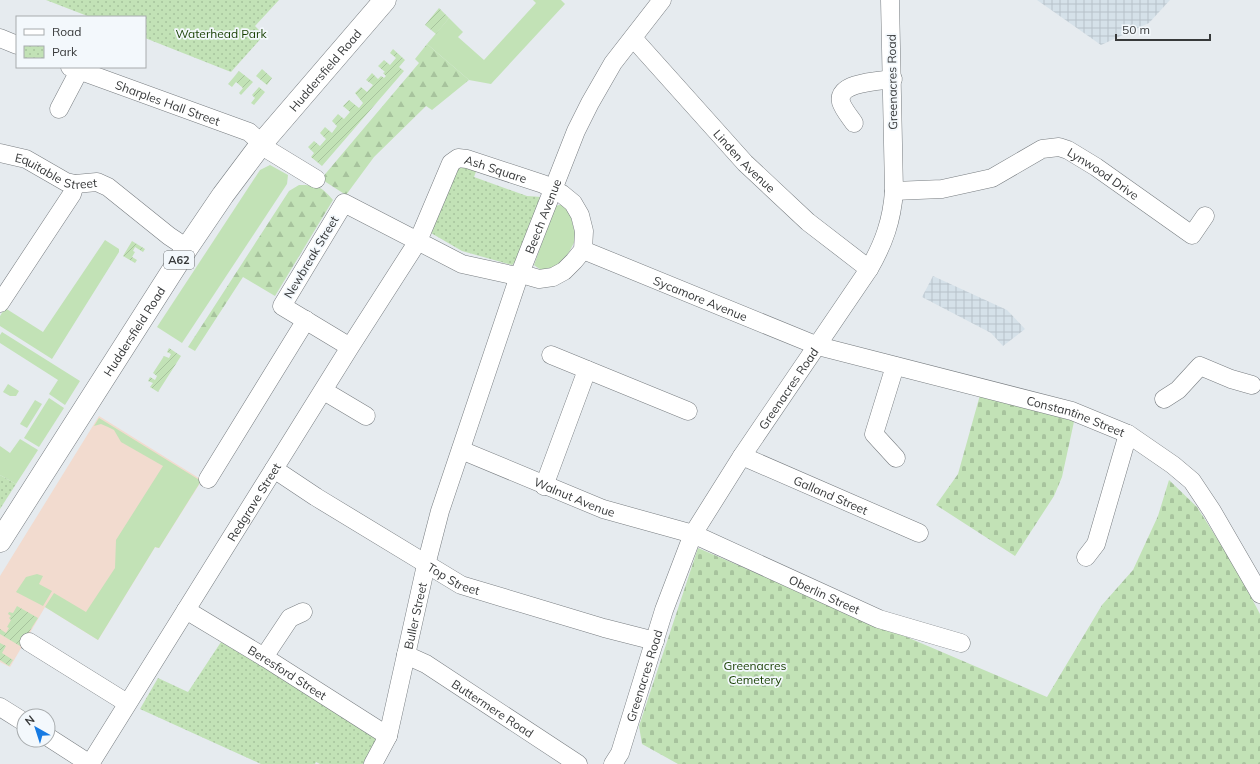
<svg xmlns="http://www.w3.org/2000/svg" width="1260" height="764" viewBox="0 0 1260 764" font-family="Mulish,sans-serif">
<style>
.commercial{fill:#f2dbcf}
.industrial{fill:url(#industrial-grid)}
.grass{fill:#c2e2b6}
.forest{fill:url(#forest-firs)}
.cemetery{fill:url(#cemetery-stones)}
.park{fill:url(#park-dots)}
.garden{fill:url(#garden-furrows)}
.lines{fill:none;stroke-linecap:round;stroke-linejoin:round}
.minor-casing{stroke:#787d81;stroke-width:19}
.major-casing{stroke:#787d81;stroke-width:23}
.minor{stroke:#fff;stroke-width:18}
.major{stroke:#fff;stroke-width:22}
.labels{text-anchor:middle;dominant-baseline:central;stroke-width:3.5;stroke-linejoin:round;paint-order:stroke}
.shield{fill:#f3f8fc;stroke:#6f7274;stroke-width:1}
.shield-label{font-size:11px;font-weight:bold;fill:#37393a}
.park-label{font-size:12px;fill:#173f00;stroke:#f3f8fc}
.street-label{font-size:12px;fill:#37393a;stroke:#f3f8fc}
</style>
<defs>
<pattern id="industrial-grid" width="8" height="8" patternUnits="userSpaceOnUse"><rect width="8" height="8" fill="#d5e1e9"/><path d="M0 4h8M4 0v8" fill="none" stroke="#b7c2c9"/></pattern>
<pattern id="forest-firs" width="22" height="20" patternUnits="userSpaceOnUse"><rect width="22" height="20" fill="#c2e2b6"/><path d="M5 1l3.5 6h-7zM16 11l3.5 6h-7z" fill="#a7c39d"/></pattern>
<pattern id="cemetery-stones" width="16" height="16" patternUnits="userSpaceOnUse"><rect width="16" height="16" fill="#c2e2b6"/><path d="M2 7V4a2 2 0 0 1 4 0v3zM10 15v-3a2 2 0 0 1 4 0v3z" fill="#a7c39d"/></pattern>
<pattern id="park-dots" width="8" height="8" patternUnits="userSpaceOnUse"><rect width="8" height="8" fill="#c2e2b6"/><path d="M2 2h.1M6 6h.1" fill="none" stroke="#a7c39d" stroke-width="1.8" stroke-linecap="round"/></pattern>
<pattern id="garden-furrows" width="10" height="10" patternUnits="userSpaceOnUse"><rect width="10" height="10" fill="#c2e2b6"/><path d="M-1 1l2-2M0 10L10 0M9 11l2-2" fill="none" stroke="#a7c39d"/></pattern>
</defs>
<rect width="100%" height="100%" fill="#e6ebef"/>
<path class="commercial" d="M99,416L202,480L159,548L155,547L98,640L45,607L10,667L0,662V576Z"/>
<g class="industrial">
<path d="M1037,0H1170L1149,23L1101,45Z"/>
<path d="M933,276L1007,310L1025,329L1003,346L991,333L922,297Z"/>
</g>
<g class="grass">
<path d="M533,0H561L565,4L491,84L469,80L427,44L449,18L463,32L458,37L484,60L536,3Z"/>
<path d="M270,165L288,175L287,184L182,343L157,327L260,170Z"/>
<path d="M563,204L570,213L576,238C569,254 554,283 534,265L555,206Z"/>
<path d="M105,240L119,249V252L52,359L0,326V316L5,308L43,332Z"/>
<path d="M2,332L80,381L65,405L49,394L58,380L0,343V335Z"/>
<path d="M8,384L19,391L16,396H10L3,392Z"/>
<path d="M49,398L64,408L39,447L24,438Z"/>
<path d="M35,400L42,404L27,428L20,424Z"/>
<path d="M99,418L201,481L159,548L155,547L98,640L45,607L54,593L86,612L115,568L116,540L163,466L121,442L114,430L108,427L101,424L94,426Z"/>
<path d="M20,439L38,450L16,484L0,475V446L10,453Z"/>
<path d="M37,574L43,576L39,584L52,591L43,606L16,592L26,577Z"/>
</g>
<g class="forest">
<path d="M427,44L469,80L432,110L426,106L374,157L346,195L321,179L419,63L415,59Z"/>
<path d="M299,185C317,185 321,186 333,200L275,296L243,277L195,351L188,347L289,191Z"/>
</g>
<g class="cemetery">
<path d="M980,395L1075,417L1062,477L1054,496L1015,556L936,505L958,474Z"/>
<path d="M1169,480L1197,507L1234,565L1260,614V764H678L642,744L639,726L698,548L1047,697L1102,605L1133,570L1158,516Z"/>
</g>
<g class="park">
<path d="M46,0H279L255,26L264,35L231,72L145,38V17H90Z"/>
<path d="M465,165L477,169L474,177L527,196L542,197L518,259L512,265L462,251L431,233L456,169Z"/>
<path d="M0,475L16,484L0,509Z"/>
<path d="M221,642L379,736L363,764H320L316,762L315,764H261L140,709L158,678L188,692Z"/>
</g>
<g class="garden">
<path d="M439,8L449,18L436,34L425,25Z"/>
<path d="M393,49L405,60L399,67L404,71L322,166L311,157L314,153L308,147L314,141L320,146L326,139L320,133L325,127L332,133L337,126L332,121L338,114L344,119L350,112L343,106L349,100L359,108L363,103L355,93L361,87L367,92L373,85L366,80L372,73L378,79L381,76L384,78L386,76L383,73L385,72L378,66L384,60L390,65L396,58L390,53Z"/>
<path d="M262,69L272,78L267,85L256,76Z"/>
<path d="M239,71L253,82L241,95L239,93L243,88L236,82L232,87L228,84Z"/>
<path d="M259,87L265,92L254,105L251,103L255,98L252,95Z"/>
<path d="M132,241L145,249L143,252L135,247L133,251L135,252L132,257L137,260L135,263L123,256Z"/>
<path d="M169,348L181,356L158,392L150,387L153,383L148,381L150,377L155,380L157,376L153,373L164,356L169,358L171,354L167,352Z"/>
<path d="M17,606L38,618L20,646L0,634V629L6,633L9,628L7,627L11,620L9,618L11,616L8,614L9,612L13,613Z"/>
<path d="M0,643L6,646L2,653L13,660L9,666L0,660Z"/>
</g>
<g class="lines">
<g class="minor-casing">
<g id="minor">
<path d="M0,38L17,45"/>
<path id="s1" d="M633,38L745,163L808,222L869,269"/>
<path id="s2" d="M70,67L249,132L270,151L316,179"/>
<path d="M59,109L79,71"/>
<path d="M854,123C850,117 843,109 841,102C836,82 881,81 893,79"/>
<path id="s3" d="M0,153L26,159L66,182L75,184L97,182L108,187L169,236L187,248"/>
<path id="s4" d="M894,191L942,189L992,178L1042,149L1059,147L1068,150L1096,167L1192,235L1205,216"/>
<path id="s5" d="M583,250L818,346L1072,411L1128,434L1173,465L1192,481L1212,511L1260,594"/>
<path d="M0,303L72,194L75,184"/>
<path d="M551,355L688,411"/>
<path d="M895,366L874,434L896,458"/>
<path d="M324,391L366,416"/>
<path d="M1164,399L1178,390L1200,366L1231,379L1252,385"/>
<path id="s6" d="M461,450L603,509L693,534L879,619L961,643"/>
<path id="s7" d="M742,456L919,533"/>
<path id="s8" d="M274,469L316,497L461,585L604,628L655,641"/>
<path d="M208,479L306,320"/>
<path d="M544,486L587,370"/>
<path d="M1086,557L1096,544L1128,434"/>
<path id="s9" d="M186,610L264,657L388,736"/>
<path d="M29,642L127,703"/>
<path id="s10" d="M406,655L426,664L578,764"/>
<path d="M264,657L290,618L303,612"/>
<path d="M0,707L24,722"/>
<path d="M48,737L90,764"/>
<path id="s11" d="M90,764L350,347L418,241L451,163L458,158L467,159L543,184L562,194L573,203L580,215L584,231L583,250L574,261L564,271L553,277L539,279L525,275H512L462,264L344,203L282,306L350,347"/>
<path id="s12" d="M373,764L388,736L426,565L440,511L519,276L576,131L590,103L613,63L662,0"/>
<path id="s13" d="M613,764L620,753L664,610L693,534L742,456L869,269C884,243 892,220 894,191L890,0"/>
</g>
</g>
<g class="major-casing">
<g id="major">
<path id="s14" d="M0,541L187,248L223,195L262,143L385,0"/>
</g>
</g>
<use href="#minor" class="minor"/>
<use href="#major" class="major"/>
</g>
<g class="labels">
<rect class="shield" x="164" y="251" width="30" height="18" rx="3"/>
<g class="shield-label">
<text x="179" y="260">A62</text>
</g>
<g class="park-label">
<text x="221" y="33">Waterhead Park</text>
<text x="755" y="665">Greenacres<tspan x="755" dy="14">Cemetery</tspan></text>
</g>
<g class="street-label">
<text stroke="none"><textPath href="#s14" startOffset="573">Huddersfield Road</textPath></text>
<text transform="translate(892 82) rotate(-91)">Greenacres Road</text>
<text stroke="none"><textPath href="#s2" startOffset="104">Sharples Hall Street</textPath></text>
<text stroke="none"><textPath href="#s1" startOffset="166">Linden Avenue</textPath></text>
<text stroke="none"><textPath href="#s3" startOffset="60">Equitable Street</textPath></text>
<text stroke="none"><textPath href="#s11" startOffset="750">Ash Square</textPath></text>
<text stroke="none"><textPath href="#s4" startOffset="226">Lynwood Drive</textPath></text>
<text stroke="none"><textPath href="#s12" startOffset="575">Beech Avenue</textPath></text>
<text transform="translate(311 257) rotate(-59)">Newbreak Street</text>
<text stroke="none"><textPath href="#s5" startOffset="127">Sycamore Avenue</textPath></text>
<text stroke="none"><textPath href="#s14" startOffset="249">Huddersfield Road</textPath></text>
<text stroke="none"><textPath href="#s13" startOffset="418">Greenacres Road</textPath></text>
<text stroke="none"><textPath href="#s5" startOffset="521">Constantine Street</textPath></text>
<text stroke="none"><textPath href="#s7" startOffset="97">Galland Street</textPath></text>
<text stroke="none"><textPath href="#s6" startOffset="123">Walnut Avenue</textPath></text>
<text stroke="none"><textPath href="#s11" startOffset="309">Redgrave Street</textPath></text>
<text stroke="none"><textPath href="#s8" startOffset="211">Top Street</textPath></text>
<text stroke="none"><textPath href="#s6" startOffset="392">Oberlin Street</textPath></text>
<text stroke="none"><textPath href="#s12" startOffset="155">Buller Street</textPath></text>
<text stroke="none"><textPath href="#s9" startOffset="119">Beresford Street</textPath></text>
<text stroke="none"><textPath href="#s13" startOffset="94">Greenacres Road</textPath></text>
<text stroke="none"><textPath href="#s10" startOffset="102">Buttermere Road</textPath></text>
</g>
</g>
<rect x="16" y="16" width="130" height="52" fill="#f3f8fc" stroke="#a8acae"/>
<rect x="24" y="29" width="20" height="6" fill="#ffffff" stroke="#a8acae"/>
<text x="52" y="36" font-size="12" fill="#37393a">Road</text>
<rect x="24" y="46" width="20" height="12" fill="url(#park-dots)" stroke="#a8acae"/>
<text x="52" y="56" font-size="12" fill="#37393a">Park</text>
<g transform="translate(36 728) rotate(321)"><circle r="19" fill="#f3f8fc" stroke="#a8acae"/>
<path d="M0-3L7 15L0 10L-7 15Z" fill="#167ae3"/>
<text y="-6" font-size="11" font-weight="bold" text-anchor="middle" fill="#37393a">N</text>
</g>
<path d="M1116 34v6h94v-6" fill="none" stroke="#37393a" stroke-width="2"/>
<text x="1122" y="34" font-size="12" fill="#37393a" stroke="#f3f8fc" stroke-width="3" paint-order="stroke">50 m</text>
</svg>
